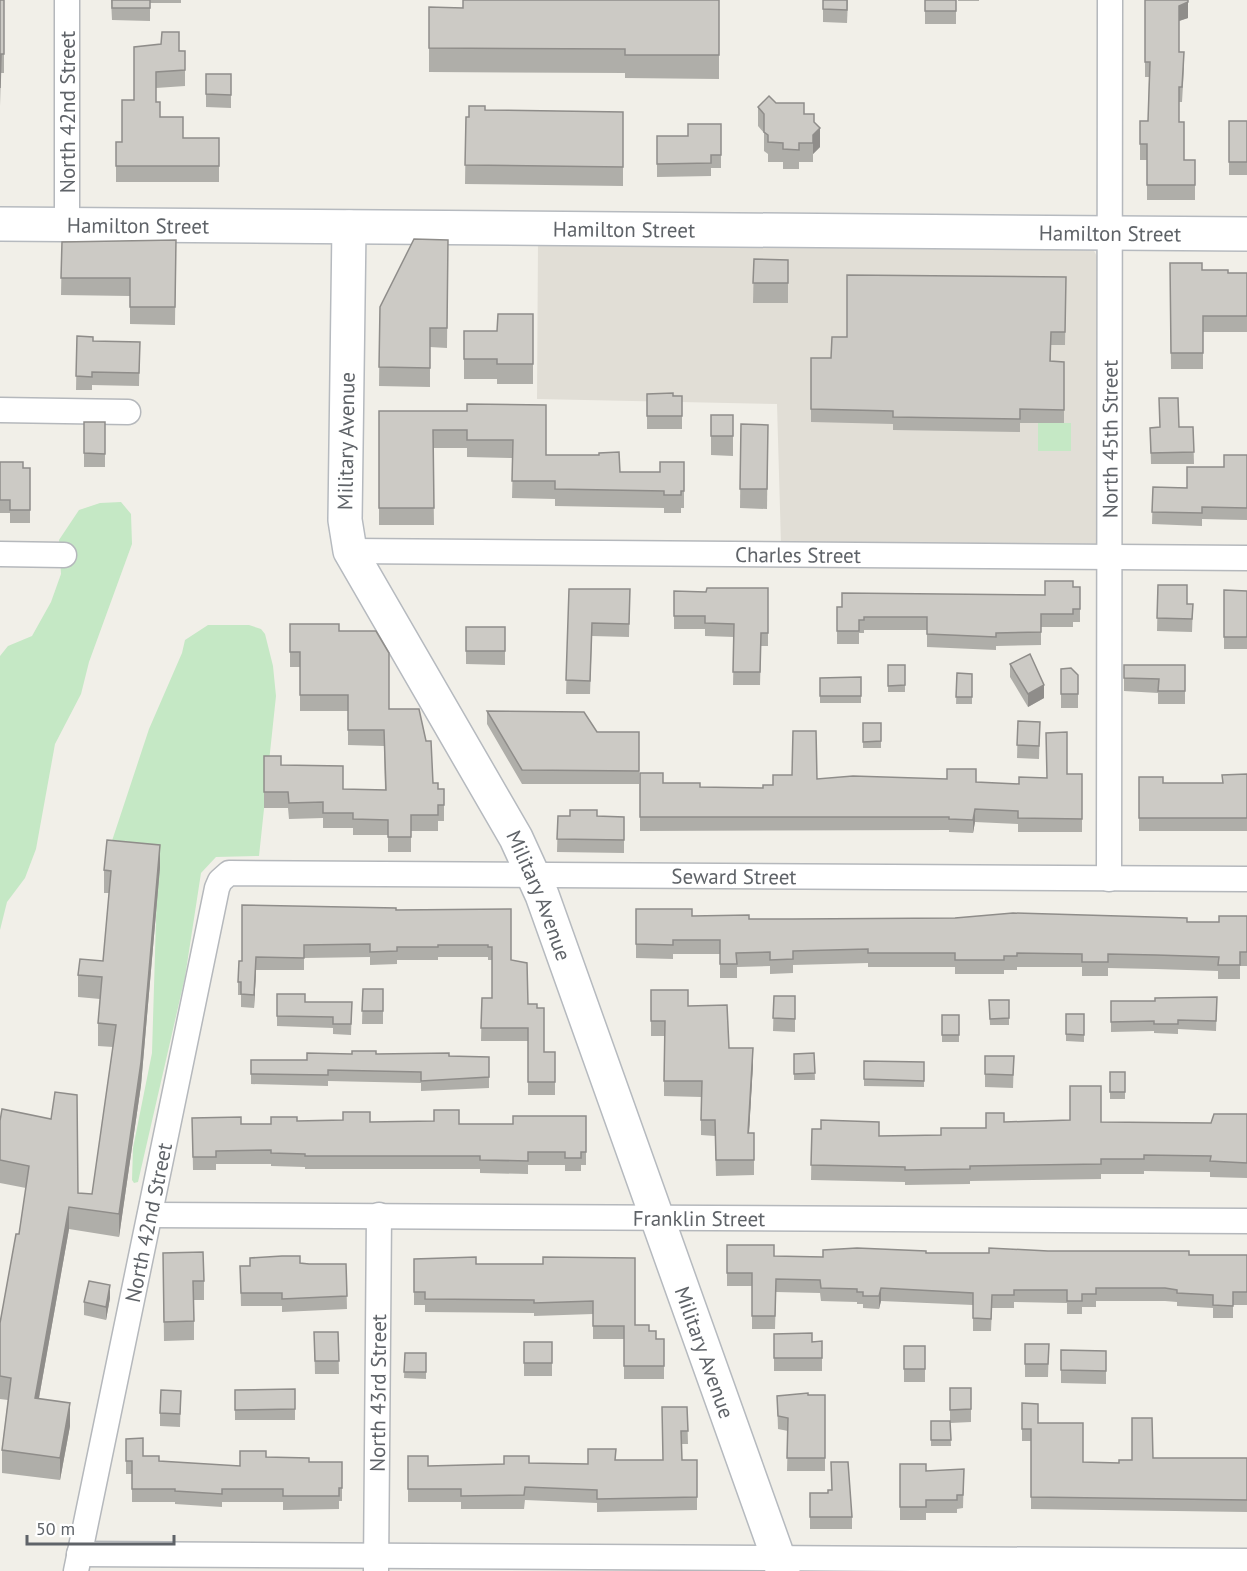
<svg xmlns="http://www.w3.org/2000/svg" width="1247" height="1571" viewBox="0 0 1247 1571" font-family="'PT Sans',sans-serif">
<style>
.education{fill:#e1ded6}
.green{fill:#c5e8c5}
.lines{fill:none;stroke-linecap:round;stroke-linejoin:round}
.street-casing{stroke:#b5b8bc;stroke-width:27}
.secondary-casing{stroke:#b6babf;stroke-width:36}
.street{stroke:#fff;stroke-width:24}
.secondary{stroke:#fff;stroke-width:33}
.wall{fill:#afaea9}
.shaded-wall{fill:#8f8d8a}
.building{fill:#cccac5;stroke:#8f8d8a;stroke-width:1.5}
.labels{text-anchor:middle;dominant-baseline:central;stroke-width:6;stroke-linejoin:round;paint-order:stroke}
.street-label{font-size:21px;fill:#5f6368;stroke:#fff}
</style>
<rect width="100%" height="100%" fill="#f1efe8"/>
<path class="education" d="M538,243L1093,249L1100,262L1099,541L1096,545L781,544L777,404L537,399Z"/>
<g class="green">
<rect x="1038" y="423" width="33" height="28"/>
<path d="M121,502L131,514L132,544L89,662L81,694L55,744L36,849L25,878L7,902L0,930V656L8,646L32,636L51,602L61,574L59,540L79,510L100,503Z"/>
<path d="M208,625H249L261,629L265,634L273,666L276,696L259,856L216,857L201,873L185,977L138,1182L134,1183L132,1180L133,1148L152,1053L157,887L104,865L149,729L182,653L185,640Z"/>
</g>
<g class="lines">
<g class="street-casing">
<g id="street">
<path d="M67,0V225"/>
<path d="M0,410L128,412"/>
<path id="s1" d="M350,551L1247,558"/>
<path d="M0,554L64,555"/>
<path id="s2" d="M1109,879L1110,0"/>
<path id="s3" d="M150,1215L1247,1221"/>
<path d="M79,1554L1247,1561"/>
<path id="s4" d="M376,1570L379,1215"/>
<path id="s5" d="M76,1571L217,888L220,881L229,873L1247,879"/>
</g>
</g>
<g class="secondary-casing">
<g id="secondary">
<path id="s6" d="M0,224L1247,234"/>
<path id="s7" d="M349,227L345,520L350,551L516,838L542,895L783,1571"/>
</g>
</g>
<use href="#street" class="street"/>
<use href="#secondary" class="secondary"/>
</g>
<g class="wall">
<path d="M0,0H4V73H1L0,106Z"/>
<path d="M111,0H181V3H150V21L112,20Z"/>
<path d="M719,0V79L625,78V73L429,72V7L463,8Z"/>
<path d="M823,0H848L847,23L823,22Z"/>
<rect x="925" y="0" width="31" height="24"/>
<rect x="958" y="0" width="21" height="1"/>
<path d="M1145,0L1188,18L1179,21V52L1184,68L1182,102H1179V122L1184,160H1195V200H1147V160H1140V121H1148L1149,77H1145Z"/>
<path d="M134,47L185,51V86L156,88V102L160,117L183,138H219V182H116V142H122L134,100Z"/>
<path d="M206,74H231V108L206,107Z"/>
<path d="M776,103L804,114L814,122L820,147L813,154V162H799V169H783V162H768V154L764,151V133L758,126V107Z"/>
<path d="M485,110L623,112V186L465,184L466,117H469Z"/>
<rect x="1229" y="121" width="18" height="54"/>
<path d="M721,124V168H711V176L657,177V136H688Z"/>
<path d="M176,240L175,325L130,324V296L61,295L62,242Z"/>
<path d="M448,240L447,348L430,347V387L379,386L380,307Z"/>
<path d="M754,259L788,260V303H753Z"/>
<path d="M1170,263L1202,270L1228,273H1247V332H1203V369H1171Z"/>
<path d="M1066,277L1065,345H1051V361L1064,362V423H1020V432L893,430V424L811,422V358H831L847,337Z"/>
<path d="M533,314V384H497V379H464V331H497Z"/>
<path d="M77,336L93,341L140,342L139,386L92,385V390H76Z"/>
<path d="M647,394L682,396V429H647Z"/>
<path d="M379,411H467L546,455L620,472H660L684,462V508H681V513H664V508L555,506V499L512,498L513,458L467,457V448H433L434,525H379Z"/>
<path d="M711,415H733V456L711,455Z"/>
<rect x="84" y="422" width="21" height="45"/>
<path d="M741,424L768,425L767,509L740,508Z"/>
<path d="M1159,427H1193L1194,464H1151L1150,428Z"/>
<path d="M1247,455V520L1202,519V526L1152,524L1153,487L1187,488Z"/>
<path d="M0,462L23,468H30V523H10V513H0Z"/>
<path d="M1158,585L1187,604H1193L1192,632L1157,631Z"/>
<path d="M1073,587H1080V622H1073V627H1041V645L996,646V650L927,647V630H864V633H859V644H837V607L1045,595Z"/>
<path d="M768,588V646H761L760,685H733L734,637L705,636V629H674V591L706,592Z"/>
<path d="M569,589H630L629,637L592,636L590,694H566Z"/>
<path d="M1224,590L1247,591V649H1224Z"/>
<path d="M290,624L339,631L389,709L433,783L438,789H444V821H438V831H411V852H388V835H353V828H323V818L289,819L288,808H264V756L281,765L343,789L385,790L384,746L348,745V711H300V667H290Z"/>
<path d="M466,627H505V665L466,664Z"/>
<path d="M1010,664L1044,698L1028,707L1010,677Z"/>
<rect x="888" y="665" width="17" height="27"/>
<path d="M1124,665H1185V704H1158V693L1124,691Z"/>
<path d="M1061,669L1078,675V708H1061Z"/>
<path d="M957,673L972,674V704H956Z"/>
<path d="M861,677V703H820V678Z"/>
<path d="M487,711L597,732H639V784H522L487,724Z"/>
<path d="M1018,721L1040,722L1039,759L1017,758Z"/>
<rect x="863" y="723" width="18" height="25"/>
<path d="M640,773L663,783L700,787L763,788L773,785L817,779L1019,784L1067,774H1082V832H1018V824L975,822L973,833L949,832V830L640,831Z"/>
<path d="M1247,774V831H1139V777L1163,783H1222Z"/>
<path d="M558,816L624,817V853L557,852Z"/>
<path d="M160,867L141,1085L119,1237L69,1229L39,1398L70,1426L60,1480L2,1473V1450L8,1400L0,1399V1323L19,1234L26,1188L0,1183V1121L78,1193L92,1194L113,1047L98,1046V1023L100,999L78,997V975L103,961L109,893H104V870Z"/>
<path d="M511,909V960L528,1004L537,1008L544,1052H555V1095H528V1041H481L482,998H492V960H488V957H438V960H397V964L370,965V957L304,958V970H256L254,1008L241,1007V995H238V982L242,961L396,910Z"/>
<path d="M636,909L692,916L749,919L1219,922L1247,916V966H1240V979H1218V971L1156,969L1108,968V976H1082V967H1017V970H1004V974H955V967H868V963L793,965V973L770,974V966L737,967V978H720V954H673V959L636,958Z"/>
<path d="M363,989H383V1024H362Z"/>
<path d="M651,990L688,1006L729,1048L753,1064L749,1133H754V1175L716,1176L715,1136L701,1135V1097L664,1096V1036H651Z"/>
<path d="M277,994L305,1002H352L351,1035L333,1034V1028L277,1026Z"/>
<path d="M774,996H795V1032L773,1031Z"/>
<path d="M1217,997L1216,1031L1178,1029V1034L1154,1033V1031L1111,1032V1001H1155Z"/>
<path d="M989,1000H1009V1025H990Z"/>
<path d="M1066,1014H1084V1042L1066,1041Z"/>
<rect x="942" y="1015" width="17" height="27"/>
<path d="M814,1053L815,1080H794V1054Z"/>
<path d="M352,1054H376L489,1057V1088L421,1091V1083L328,1081V1086L251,1084V1060H307Z"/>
<path d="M985,1056H1014L1013,1088L985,1087Z"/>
<path d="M864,1061L924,1062V1087L864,1086Z"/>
<rect x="1110" y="1072" width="15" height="27"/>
<path d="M1247,1114V1178L1210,1177V1172L1144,1171V1174H1101V1179L970,1181V1184L905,1185V1182L811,1180L812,1129L879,1136L941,1135L986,1128L1004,1122L1211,1123Z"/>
<path d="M586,1116V1165H581V1171H565V1165H528V1174L480,1173V1169H305V1167L271,1166V1164H216V1170H193L192,1118L241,1124H271L297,1121L459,1124H513Z"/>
<path d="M727,1245L774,1256L823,1257L926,1253H989L1048,1251L1189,1255H1247V1305H1233V1318H1213V1308L1177,1306V1302L1165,1301H1096V1307H1082V1314H1067V1303L1014,1302V1308H992L991,1331H973V1305L881,1301L879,1309L863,1308V1304H857V1302L821,1301L820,1293L776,1292L775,1329H752V1286H727Z"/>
<path d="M163,1253L204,1281V1300H194V1340L164,1341Z"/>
<path d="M414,1259L476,1264H534L635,1325L649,1331L656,1339H664V1379H624V1339H593V1314L534,1316V1313L425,1312V1305H414Z"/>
<path d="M300,1263L309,1264H346L347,1309L282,1312V1306H241L240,1266Z"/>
<path d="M110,1298L106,1320L84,1315V1302Z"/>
<path d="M314,1332H338L339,1374H315Z"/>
<path d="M774,1334L812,1342L822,1341V1371H774Z"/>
<rect x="524" y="1342" width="28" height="34"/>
<path d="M1025,1344H1049L1048,1377H1025Z"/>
<rect x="904" y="1346" width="21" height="36"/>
<path d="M1061,1350L1106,1351V1384L1061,1383Z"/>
<path d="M405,1353H426V1379L404,1378Z"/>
<path d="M950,1388H971V1422L950,1423L951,1446H931V1421H950Z"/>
<path d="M295,1389V1420H235V1390Z"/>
<path d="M181,1391L180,1427L160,1426V1413Z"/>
<path d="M808,1395H825V1471H787L788,1431L778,1429L777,1396Z"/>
<path d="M1022,1403L1038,1423L1083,1462L1119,1463L1132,1460L1153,1458H1247V1512L1031,1509V1441H1022Z"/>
<path d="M687,1407L688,1444H681L682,1460H697V1510L597,1512V1503L525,1500L524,1509H461V1502H408V1456L428,1466L529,1463L588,1464L615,1460H663Z"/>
<path d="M126,1439L143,1456L159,1461L240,1466L266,1457L309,1462H342V1501H339V1509L283,1510V1502H222V1507L175,1504V1502H132V1474H126Z"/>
<path d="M900,1464L926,1471L964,1469L963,1508L957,1509V1513H926V1520H900Z"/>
<path d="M810,1493L852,1517V1529H810Z"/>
</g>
<g class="shaded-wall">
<path d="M1188,2V18L1179,21V6Z"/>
<path d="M820,128V147L813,154V135Z"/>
<path d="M1044,685V698L1028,707V694Z"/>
<path d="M975,809V822L973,833V820Z"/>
<path d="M160,845V867L141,1085L119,1237V1214Z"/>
<path d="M256,957V970L254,1008V995Z"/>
<path d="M753,1048V1064L748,1149V1133Z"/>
<path d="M69,1207V1229L35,1420V1398Z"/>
<path d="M110,1285V1298L106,1320V1307Z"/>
<path d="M881,1288V1301L879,1309V1296Z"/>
<path d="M70,1403V1426L60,1480V1458Z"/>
</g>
<g class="building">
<path d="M0,0H4V54H1L0,88Z"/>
<rect x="112" y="0" width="38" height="8"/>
<path d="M463,0H719V55H625V49L429,48V7L463,8Z"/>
<path d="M823,0H847V10L823,9Z"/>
<rect x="925" y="0" width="31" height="11"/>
<path d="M1145,0H1188V2L1179,6V52H1184L1182,87H1179V122H1184V160H1195V185H1147V144H1140V121H1148L1150,62H1145Z"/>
<path d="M162,32H179V51H185V70L156,72V102H160V117H183V138H219V166H116V142H122V100H134V47L161,44Z"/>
<path d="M206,74H231V95L206,94Z"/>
<path d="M769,96L776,103H804V114H814V122L820,128L813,135V143H799V150L783,149V143L768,142V135L764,132V114L758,107Z"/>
<path d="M469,106H485V110L623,112V167L465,165L466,117H469Z"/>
<rect x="1229" y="121" width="18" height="41"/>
<path d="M688,124H721V155H711V163L657,164V136H688Z"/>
<path d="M414,239L448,240L447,328H430V368L379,367L380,307Z"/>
<path d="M176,240L175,307H130V278H61L62,242Z"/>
<path d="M754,259L788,260V283H753Z"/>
<path d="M1170,263H1202V270H1228V273H1247V316H1203V353H1171Z"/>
<path d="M847,275L1066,277L1065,332H1051L1050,361L1064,362V410L1020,409V419L893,417V411L811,409V358H831L832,337H847Z"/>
<path d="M498,314H533V364H497V359H464V331H497Z"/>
<path d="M77,336L93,337V341L140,342L139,373L92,372V377L76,376Z"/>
<path d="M673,393V396H682V416H647V394Z"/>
<path d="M1159,398H1178L1179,427H1193L1194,452L1151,453L1150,428L1160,427Z"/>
<path d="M467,404L546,405V455H599V453L619,452L620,472H660V462H684V491H681V495H664V491L555,489V481H512L513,440H467V430H433L434,508H379V411H467Z"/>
<rect x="711" y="415" width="22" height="21"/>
<path d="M84,422H105V454L84,453Z"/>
<path d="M741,424L768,425L767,489H740Z"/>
<path d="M1224,455H1247V508L1202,507V513L1152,512L1153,487L1187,488V467H1224Z"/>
<path d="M0,462H23V468H30V510H10V500H0Z"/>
<path d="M1045,581H1073V587H1080V609H1073V614H1041V632L996,633V637L927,634V617H864V620H859V631H837V607H842V593L1045,595Z"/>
<path d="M1158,585H1187V604H1193L1192,619L1157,618Z"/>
<path d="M707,588H768V633H761L760,672H733L734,624L705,623V616H674V591L706,592Z"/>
<path d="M569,589H630L629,624L592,623L590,681L566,680Z"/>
<path d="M1224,590L1247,591V637H1224Z"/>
<path d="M290,624H339V631H376L389,653V709H419L426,741H431L433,783H438V789H444V805H438V815H411V837H388V820L353,819V813H323V802L289,803L288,792H264V756H281V765L343,766V789L386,790L384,730H348V695H300V652H290Z"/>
<rect x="466" y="627" width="39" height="24"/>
<path d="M1030,654L1044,685L1028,694L1010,664Z"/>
<path d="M888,665H905V685L888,686Z"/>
<path d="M1124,665H1185V691H1158L1159,679L1124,678Z"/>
<path d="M1071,668L1078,675V694H1061V669Z"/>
<path d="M957,673L972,674V697H956Z"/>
<path d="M861,677V696H820V678Z"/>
<path d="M487,711L584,712L597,732H639V771L522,770Z"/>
<path d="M1018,721L1040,722L1039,746L1017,745Z"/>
<path d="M863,723H881V741L863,742Z"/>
<path d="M793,731H816L817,779L853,776L947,779V769H976V782L1019,784V777L1047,778L1046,733L1067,732V774H1082V819L1018,818V811L975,809L973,820L949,819V817H640V773H663V783H700V787L763,788V785H773V775H792Z"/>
<path d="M1247,774V818H1139V777H1163V783H1223L1222,775Z"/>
<path d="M570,810H597V816L624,817V840L557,839L558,816H570Z"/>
<path d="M107,840L160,845L141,1062L119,1214L69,1207L35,1398L70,1403L60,1458L2,1450L11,1378L0,1376V1323L16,1234H19L29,1166L0,1160V1121L2,1109L51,1119L55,1092L77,1095L78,1193L92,1194L116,1025L98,1023L102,977L78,975L80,959L103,961L111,871L104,870Z"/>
<path d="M242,905L396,908V910L511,909V960L527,963L528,1004H537V1008H544V1052H555V1082H528V1028H481L482,998H492V947H488V945H438V947H397V951L370,952V944L304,945V958L256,957L254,995L241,994V982H238L239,961H242Z"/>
<path d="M636,909H692V916L749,915V919H793L955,918L1013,913L1187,918V922H1219V916H1247V952H1240V965H1218L1219,957L1156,955L1108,954V962H1082V954L1017,953V956H1004V960H955V953H868V949L793,951V959L770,960V952L736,953L737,964H720V940H673V945L636,944Z"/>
<path d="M363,989H383V1011H362Z"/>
<path d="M651,990H688V1006L727,1005L729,1048H753L748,1133H754V1160H716L715,1120H701L702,1081H664L665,1021H651Z"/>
<path d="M277,994H305V1002H352L351,1024H333V1017L277,1016Z"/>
<path d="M774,996H795V1019L773,1018Z"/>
<path d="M1217,997L1216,1021L1178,1020V1024H1154V1021L1111,1022V1001H1155V998Z"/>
<path d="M989,1000H1009V1018L990,1019Z"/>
<path d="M1066,1014H1084V1035L1066,1034Z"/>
<rect x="942" y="1015" width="17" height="20"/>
<path d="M352,1051H376V1054L449,1053V1056L489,1057V1077L421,1081V1072L328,1070V1075L251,1074V1060H307V1053L352,1054Z"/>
<path d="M814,1053L815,1073L794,1074V1054Z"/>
<path d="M985,1056H1014L1013,1075L985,1074Z"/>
<path d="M864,1061L924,1062V1081L864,1079Z"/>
<rect x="1110" y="1072" width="15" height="20"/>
<path d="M1070,1086H1101V1122L1211,1123L1214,1114H1247V1163L1210,1161L1211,1156L1144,1155V1159H1101V1164L970,1166V1169L905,1170V1167L811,1165L812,1129H821V1120L879,1122V1136L941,1135V1128H986V1113H1004V1122L1070,1120Z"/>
<path d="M434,1110H459V1124H513V1116H586V1152H581V1158H565V1152H528V1161L480,1160V1156H305V1154L271,1153V1150L216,1151V1157H193L192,1118L241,1117V1124H271V1117H297V1121L343,1120V1112H370V1122L434,1121Z"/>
<path d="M727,1245H774V1256L823,1257V1250L857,1248L926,1251V1253H989V1248L1048,1251H1189V1255H1247V1292H1233V1306L1213,1305V1295L1177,1293V1290L1165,1288H1096V1294H1082V1301H1067V1290H1014V1295H992L991,1319L973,1318V1293L881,1288L879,1296H863V1292H857V1289L821,1288L820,1280L776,1279L775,1316H752V1273H727Z"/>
<path d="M203,1252L204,1281H193L194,1321L164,1322L163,1253Z"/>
<path d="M282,1256H300V1263L309,1264H346L347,1296L282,1299V1293H241L240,1266H250V1258Z"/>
<path d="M476,1257V1264H543V1257L635,1258V1325H649V1331H656V1339H664V1366H624V1326H593V1301L534,1303V1300L425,1299V1292H414V1259Z"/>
<path d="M89,1281L110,1285L106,1307L84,1302Z"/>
<path d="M314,1332H338L339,1361H315Z"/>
<path d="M812,1333V1342L822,1341V1358H774V1334Z"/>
<rect x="524" y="1342" width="28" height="21"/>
<path d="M1025,1344H1049L1048,1364H1025Z"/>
<rect x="904" y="1346" width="21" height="23"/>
<path d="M1061,1350L1106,1351V1371L1061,1370Z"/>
<path d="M405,1353H426V1372H404Z"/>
<path d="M950,1388H971V1409L950,1410Z"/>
<path d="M295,1389V1409L235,1410V1390Z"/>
<path d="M161,1390L181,1391L180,1414L160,1413Z"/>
<path d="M808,1393V1395H825V1458H787L788,1418L778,1416L777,1396Z"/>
<path d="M1022,1403L1038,1404V1423H1083V1462L1119,1463V1460H1132V1418H1152L1153,1458H1247V1500L1031,1497V1429H1022Z"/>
<path d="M662,1407H687L688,1431H681L682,1460H697V1497L597,1499V1490L525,1487L524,1495L461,1496V1489H408V1456H428V1466L504,1464V1456H529V1463L588,1464V1449H616L615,1460H663Z"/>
<path d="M931,1421H950L951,1440H931Z"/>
<path d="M143,1438V1456H159V1461L240,1466V1451H266V1457L309,1458V1462H342V1488H339V1496H283V1489H222V1494L175,1491V1489H132V1461H126V1439Z"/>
<path d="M831,1462H848L852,1517H810V1493H828V1490H832Z"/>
<path d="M900,1464H926V1471L964,1469L963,1495H957V1500H926V1507H900Z"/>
</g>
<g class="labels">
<g class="street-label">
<text transform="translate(67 112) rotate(-90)">North 42nd Street</text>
<text stroke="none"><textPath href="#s6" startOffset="138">Hamilton Street</textPath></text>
<text stroke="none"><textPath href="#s6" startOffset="624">Hamilton Street</textPath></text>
<text stroke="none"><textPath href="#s6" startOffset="1110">Hamilton Street</textPath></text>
<text stroke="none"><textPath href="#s2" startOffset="440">North 45th Street</textPath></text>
<text transform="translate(346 441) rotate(-89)">Military Avenue</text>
<text stroke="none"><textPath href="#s1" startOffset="448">Charles Street</textPath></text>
<text stroke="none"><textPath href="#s5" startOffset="1222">Seward Street</textPath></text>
<text stroke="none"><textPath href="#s7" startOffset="718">Military Avenue</textPath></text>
<text stroke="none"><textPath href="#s3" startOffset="549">Franklin Street</textPath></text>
<text stroke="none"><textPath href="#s5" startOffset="356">North 42nd Street</textPath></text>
<text stroke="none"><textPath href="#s7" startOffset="1204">Military Avenue</textPath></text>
<text stroke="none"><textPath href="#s4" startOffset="177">North 43rd Street</textPath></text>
</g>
</g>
<path d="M27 1535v9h147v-9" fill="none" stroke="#5f6368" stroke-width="3"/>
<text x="36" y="1535" font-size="18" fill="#5f6368" stroke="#ffffff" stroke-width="4.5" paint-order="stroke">50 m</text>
</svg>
